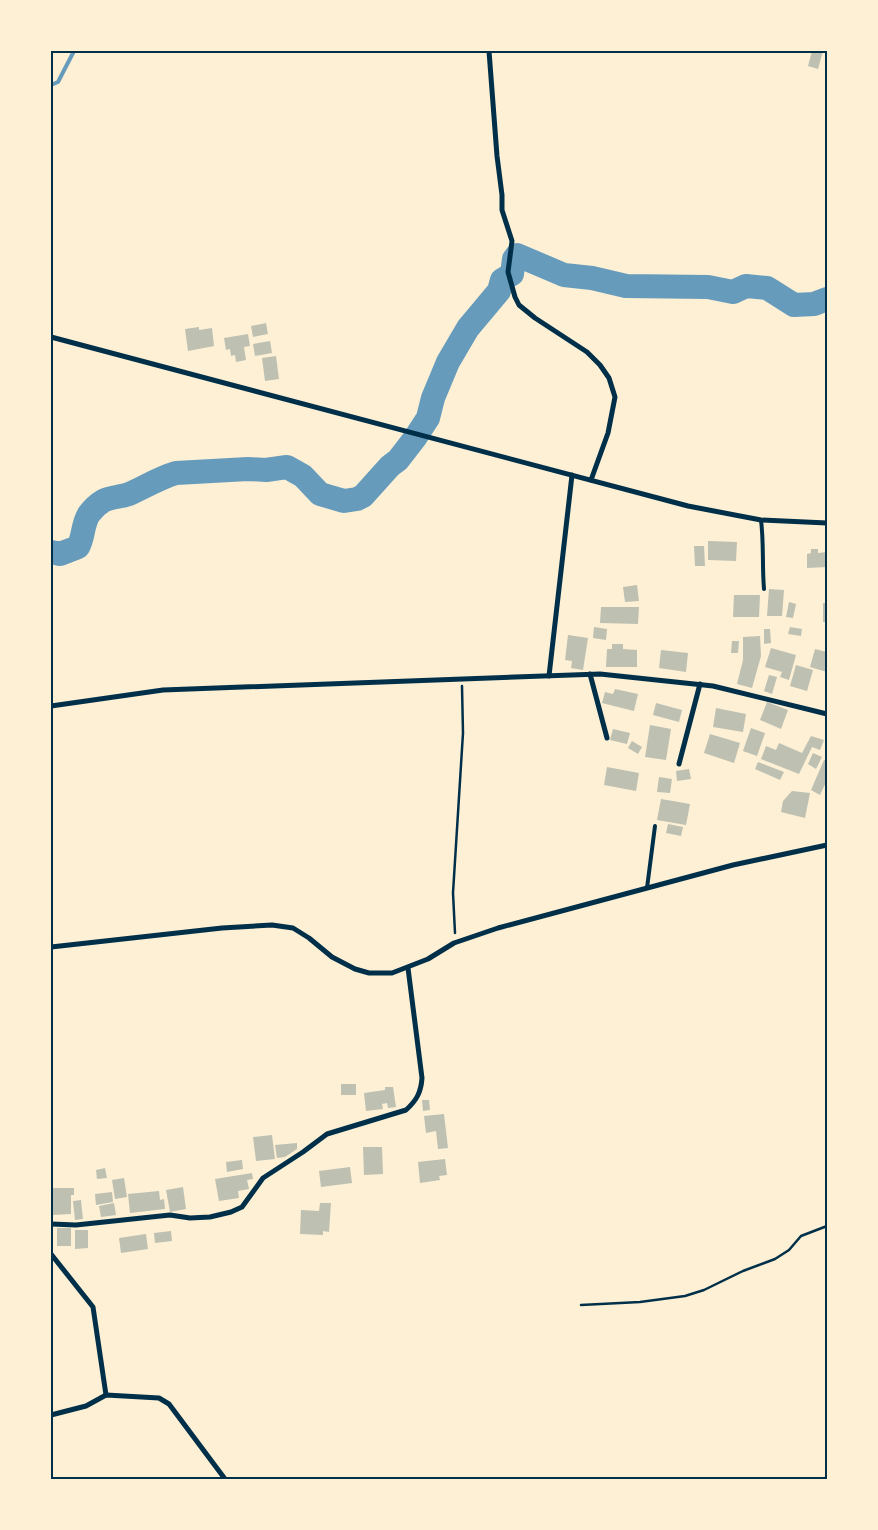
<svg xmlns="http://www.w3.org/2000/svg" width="878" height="1530" viewBox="0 0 878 1530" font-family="'Varela Round',sans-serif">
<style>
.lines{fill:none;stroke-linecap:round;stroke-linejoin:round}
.stream{stroke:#669bbc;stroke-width:4}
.river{stroke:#669bbc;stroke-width:24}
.building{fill:#bec0b2}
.path{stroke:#003049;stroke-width:2.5}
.service{stroke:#003049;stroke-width:4}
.minor{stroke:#003049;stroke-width:5}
.neatline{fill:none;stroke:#003049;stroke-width:2}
</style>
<rect width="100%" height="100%" fill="#fdf0d5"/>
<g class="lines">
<path class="stream" d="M51,85L58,82L74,51"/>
<path class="river" d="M51,552L60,554L78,547C84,537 82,525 89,514C92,510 98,504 103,501C110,497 121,497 129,494C145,487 159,478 176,473L248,469L266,470L287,467L303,476L320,494L344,501L357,499L363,496L390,466L398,460L415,438L428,418L433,398L448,362L468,328L499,291L502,280L512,274L514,259L517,255L564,275L592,278L626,286L708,287L733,292L746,286L767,288L794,305L814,304L827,299"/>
</g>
<g class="building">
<path d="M812,51H823L818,69L808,66Z"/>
<path d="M266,323L268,334L253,337L251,326Z"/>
<path d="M199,327V330L212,328L214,346L188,351L185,329Z"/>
<path d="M248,334L250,346L244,347L246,360L236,362L235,355L231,356L230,349L226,350L224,338Z"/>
<path d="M270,341L272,353L255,356L253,344Z"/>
<path d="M276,356L279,379L265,381L262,358Z"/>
<path d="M708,541L737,542L736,561L708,560Z"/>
<path d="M694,546H704L705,566H695Z"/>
<path d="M811,549H818V553L827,552V567L807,568V554L811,553Z"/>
<path d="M637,585L639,601L625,602L623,587Z"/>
<path d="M769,589L784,590L782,616H767Z"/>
<path d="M734,595H760L759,617H733Z"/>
<path d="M789,602L796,604L793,618L786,617Z"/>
<rect x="823" y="603" width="4" height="19"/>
<path d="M601,607H639L638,624L600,623Z"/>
<path d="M594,627L607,629L606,640L593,638Z"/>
<path d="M790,627L802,629L801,636L788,634Z"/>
<path d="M764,629H770L771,643L764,644Z"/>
<path d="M568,635L588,638L583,670L571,668L572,661L565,660Z"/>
<path d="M760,636L761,656L752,688L737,684L743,660V637Z"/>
<path d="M732,641H739L738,653H731Z"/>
<path d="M612,644H623V649L637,650V667H606L607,649H612Z"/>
<path d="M771,648L796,655L789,680L780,677L782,672L765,667Z"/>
<path d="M815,649L827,652V672L810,667Z"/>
<path d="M661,650L688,653L686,672L659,668Z"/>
<path d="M796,665L813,670L807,691L790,686Z"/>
<path d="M769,675L777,677L772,694L764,691Z"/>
<path d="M615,689L638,694L634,711L602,703L605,692L613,694Z"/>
<path d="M767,702L788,710L781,729L760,720Z"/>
<path d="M656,703L682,710L679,722L653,715Z"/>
<path d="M716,708L746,714L743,732L713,727Z"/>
<path d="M650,725L671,729L666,760L645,757Z"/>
<path d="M751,728L765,733L757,756L743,751Z"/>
<path d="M613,729L630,733L627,744L610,740Z"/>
<path d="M710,734L740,743L734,763L704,753Z"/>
<path d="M811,736L824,740L820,750L812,747L799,774L761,759L766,746L776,750L779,743L802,753Z"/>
<path d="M632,741L642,747L638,754L628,748Z"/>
<path d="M813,753L822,757L816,769L808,764Z"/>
<path d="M824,760L827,761V780L820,795L811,790Z"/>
<path d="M758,762L784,772L780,780L755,769Z"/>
<path d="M607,767L639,773L636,791L604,785Z"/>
<path d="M689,769L691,779L677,781L676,771Z"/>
<path d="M659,777L672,779L670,793L657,792Z"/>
<path d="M792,791L810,793L805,818L781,812L783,801Z"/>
<path d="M661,799L690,804L686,825L657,820Z"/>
<path d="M668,824L683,827L681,836L666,833Z"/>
<rect x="341" y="1084" width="15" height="11"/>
<path d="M385,1087H393L396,1107L388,1108L387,1103L382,1104L383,1109L366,1111L364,1093L385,1090Z"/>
<path d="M422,1100H429L430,1110L423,1111Z"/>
<path d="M444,1114L448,1148L438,1149L436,1131L426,1133L424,1116Z"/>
<path d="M272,1135L275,1159L256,1161L253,1137Z"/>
<path d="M297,1143V1149L285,1157L277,1158L275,1145Z"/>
<path d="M363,1147H382L383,1174L364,1175Z"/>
<path d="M445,1159L447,1175L439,1176L440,1180L420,1183L418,1162Z"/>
<path d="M242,1160L243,1169L227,1172L226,1162Z"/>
<path d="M350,1167L352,1183L321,1187L319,1171Z"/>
<path d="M105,1168L107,1178L97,1179L96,1170Z"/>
<path d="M252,1173L253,1179L247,1180L249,1189L238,1191L239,1198L219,1201L215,1179Z"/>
<path d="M124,1178L127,1197L115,1199L112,1180Z"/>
<path d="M183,1187L186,1209L170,1212L166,1190Z"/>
<path d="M51,1188H74V1195H71V1214L51,1215Z"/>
<path d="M159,1191L160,1200L164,1199L165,1209L130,1213L128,1194Z"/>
<path d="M112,1192L113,1202L96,1205L95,1194Z"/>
<path d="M81,1200L83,1219L75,1220L73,1201Z"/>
<path d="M114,1203L116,1215L101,1217L99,1206Z"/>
<path d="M320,1203H331L329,1232L323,1231V1235L300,1234L301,1210L319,1211Z"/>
<rect x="57" y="1228" width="14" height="18"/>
<path d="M75,1230H88V1248L75,1249Z"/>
<path d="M171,1231L172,1241L155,1243L154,1233Z"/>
<path d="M146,1234L148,1249L121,1253L119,1238Z"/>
</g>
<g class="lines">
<g class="path">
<path d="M455,933L453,893L463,733L462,686"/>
<path d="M581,1305L640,1302L685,1296L704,1290L743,1271L775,1259L789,1250L801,1236L827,1226"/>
</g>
<g class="service">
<path d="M761,520C764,543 762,566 764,589"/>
<path d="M647,888L655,826"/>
</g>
<g class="minor">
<path d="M489,51L497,156L502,195V210L512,241L508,272L515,297L519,305L535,318L587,352L600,365L609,378L615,397L608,433L591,480"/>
<path d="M51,337L688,506L761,520L827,523"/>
<path d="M590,674L607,738"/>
<path d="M549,676L572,475"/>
<path d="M51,706L163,690L600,674L713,686L827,714"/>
<path d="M679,764L700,684"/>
<path d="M51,947L222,928L272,925L293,928L309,938L332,957L355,969L369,973H392L428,959L454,943L498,928L733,865L827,845"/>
<path d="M51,1224L76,1225L170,1215L190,1218L210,1217L231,1212L242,1207L263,1178L303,1152L327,1134L406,1110C417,1100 421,1092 422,1078L408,968"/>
<path d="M51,1254L93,1307L106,1395"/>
<path d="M51,1415L86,1406L106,1395L159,1398L169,1404L225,1479"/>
<path d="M826,1479L827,1478"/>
</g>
</g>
<rect width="878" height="1530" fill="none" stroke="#fdf0d5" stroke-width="105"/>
<rect x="52" y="52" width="774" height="1426" class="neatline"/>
</svg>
